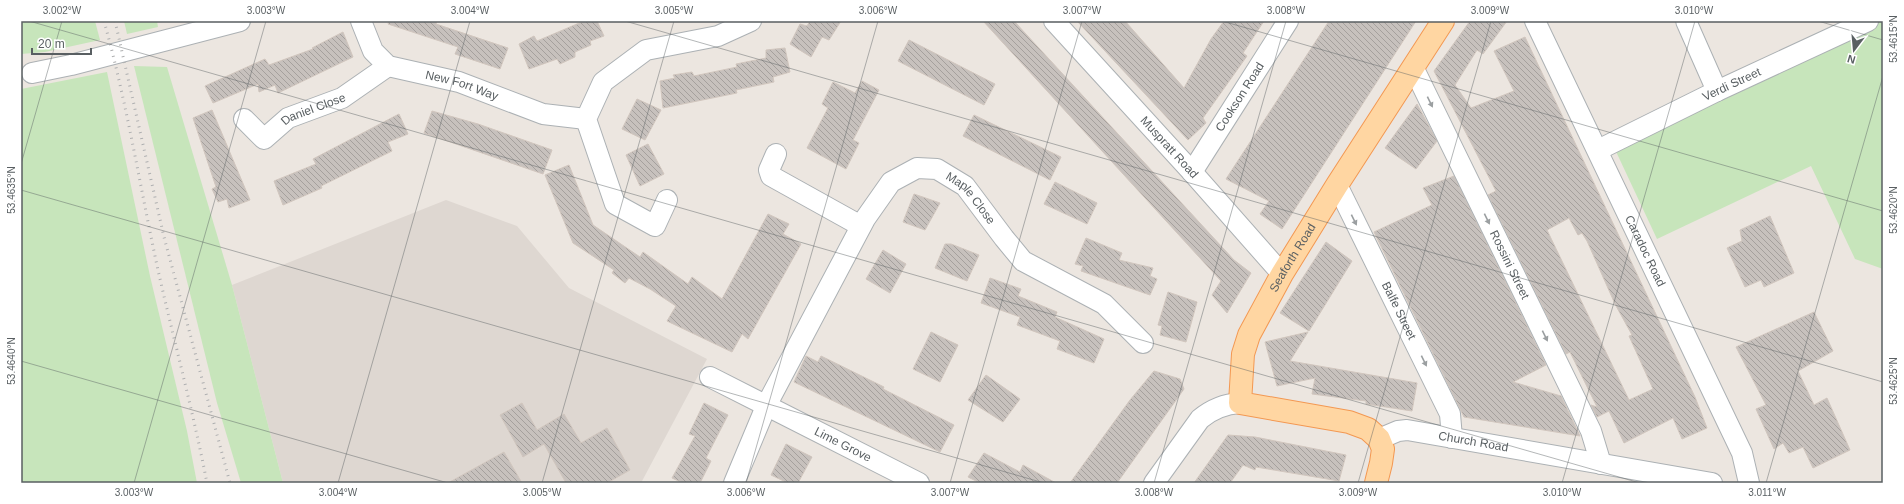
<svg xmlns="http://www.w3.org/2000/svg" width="1904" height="504" viewBox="0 0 1904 504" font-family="Arial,sans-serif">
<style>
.education{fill:#ded7d1}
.green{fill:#c7e5bb}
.building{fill:url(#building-back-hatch);stroke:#d1c6be;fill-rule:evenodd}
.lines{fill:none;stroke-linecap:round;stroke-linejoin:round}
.minor-casing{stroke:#acb1b4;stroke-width:22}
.major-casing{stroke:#f39852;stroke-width:24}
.minor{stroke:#fff;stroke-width:20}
.major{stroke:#ffd6a2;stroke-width:22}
.rail{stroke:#aeafb0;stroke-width:3;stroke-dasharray:1 5;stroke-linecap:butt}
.oneway{fill:#9b9fa1}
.ticks{fill:none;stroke:#595f62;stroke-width:1;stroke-opacity:0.45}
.labels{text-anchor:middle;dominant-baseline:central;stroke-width:4;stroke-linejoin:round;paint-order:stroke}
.street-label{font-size:12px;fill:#595f62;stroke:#fff}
.neatline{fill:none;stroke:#595f62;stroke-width:1.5}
.ticks-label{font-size:10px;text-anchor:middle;fill:#595f62}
</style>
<defs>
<pattern id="building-back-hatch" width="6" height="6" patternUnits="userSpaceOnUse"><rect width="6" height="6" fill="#c7c1bd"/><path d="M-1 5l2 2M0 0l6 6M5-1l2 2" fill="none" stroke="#a5a09d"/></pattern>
</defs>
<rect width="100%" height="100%" fill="#ece6e0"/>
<path class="education" d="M446,200L517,226L569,288L707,359L641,483H283L232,285Z"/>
<g class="green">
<path d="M21,21H95L100,40L45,52L21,54Z"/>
<path d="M124,21H157L158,27L127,34Z"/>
<path d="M1879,21H1883V269L1855,259L1811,166L1657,239L1612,143Z"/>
<path d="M134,66L167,67L232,285L283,483H241L217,403Z"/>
<path d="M107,72L150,276L187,431L197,483H21V89Z"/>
</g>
<g class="building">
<path d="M389,21H437L436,24L508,48L500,69L455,54L458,47L388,24Z"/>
<path d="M584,21H597L604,36L590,41L591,45L575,52V57L560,64L557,59L529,69L519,44L534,36L537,41Z"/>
<path d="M810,21H841L829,40L822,37L811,57L790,44L800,24L807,26Z"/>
<path d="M983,21H1014L1234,260L1251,273L1227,313L1212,295L1221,281Z"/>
<path d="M1077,21H1125L1184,88L1211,39L1224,21H1264L1243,53L1247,56L1203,118L1206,123L1188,140Z"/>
<path d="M1329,21H1416L1282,229L1260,214L1269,201L1226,179Z"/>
<path d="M1470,21H1507L1483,54L1477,50L1455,85L1471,108L1514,91L1494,51L1525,37L1695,397L1707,428L1682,439L1673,418L1624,443L1609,411L1597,417L1591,405L1597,407L1570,352L1566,354L1488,195L1496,191L1434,71ZM1569,218L1578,235L1582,233L1587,241L1615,304L1632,335L1629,336L1653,389L1629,400L1547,230Z"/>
<path d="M343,32L353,57L278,93L275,85L259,92L258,84L213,103L205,86L265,59L269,65L313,49L312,48Z"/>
<path d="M909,40L995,84L984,105L898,61Z"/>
<path d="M785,48L790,72L773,77L774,82L736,90L737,93L663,108L660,81L675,78L673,75L692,72L694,76L737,67L736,64L766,58V50Z"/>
<path d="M862,81L879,90L853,140L859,143L846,169L807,148L828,108L822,104L833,82L855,93Z"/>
<path d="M637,99L661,110L645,140L622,129Z"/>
<path d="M1417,104L1437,141L1416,169L1385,148Z"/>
<path d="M212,110L250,200L229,208L227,199L218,202L212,189L216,187L193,118Z"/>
<path d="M432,111L478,124L552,150L543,174L424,133Z"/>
<path d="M399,114L408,134L388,142L392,151L321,186L322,188L283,205L274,181L316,164L313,159Z"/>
<path d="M974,115L1061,157L1050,180L963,136Z"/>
<path d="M648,144L664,174L640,186L626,155Z"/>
<path d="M569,165L593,225L640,257L643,252L688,284L692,277L722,299L768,214L789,224L783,234L801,244L748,339L742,334L732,352L667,321L676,306L650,289L629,278L625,283L612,273L614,270L573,243L545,175Z"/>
<path d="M1454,176L1546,365L1513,382L1561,396L1580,436L1464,417L1374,232L1432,205L1423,188Z"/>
<path d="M1055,182L1097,203L1087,224L1044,204Z"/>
<path d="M914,194L940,203L925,230L903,222Z"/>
<path d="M1770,216L1794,273L1764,287L1761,280L1745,287L1727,248L1742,241L1740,230Z"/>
<path d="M1086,238L1122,253L1119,260L1153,268L1150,276L1157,279L1150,295L1081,271L1083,266L1075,264Z"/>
<path d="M1326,242L1352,261L1309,331L1280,313Z"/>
<path d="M945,244H951L979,255L967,281L935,268Z"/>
<path d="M883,250L906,264L890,293L866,279Z"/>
<path d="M990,278L1021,289L1018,296L1057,312L1055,317L1104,339L1094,363L1057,349L1060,341L1017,325L1020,317L981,303Z"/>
<path d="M1168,292L1197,302L1186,342L1160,335L1162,326L1158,325Z"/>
<path d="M1814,312L1833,351L1798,371L1814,405L1827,398L1850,450L1813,468L1803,447L1789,453L1783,443L1774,449L1756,409L1766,405L1736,347Z"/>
<path d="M931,332L958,345L940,382L913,369Z"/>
<path d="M1308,332L1290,361L1417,383L1412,411L1366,404V401L1312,394L1315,378L1277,386L1265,342Z"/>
<path d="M806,356L818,362L821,356L884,387L883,389L954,425L940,452L794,382Z"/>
<path d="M1154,371L1180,379L1184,389L1117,483H1070L1130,400Z"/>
<path d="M986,375L1020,399L1003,422L968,400Z"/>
<path d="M522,403L537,430L564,414L581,443L607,428L630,470L607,483H566L544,444L523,457L500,415Z"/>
<path d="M704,403L728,415L706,458L711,461L700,483H683L672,478L695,436L689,434Z"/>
<path d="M1228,435L1255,437L1346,455L1339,481L1256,467L1255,470L1243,465L1230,483H1194Z"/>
<path d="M786,444L812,457L798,483H788L771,475Z"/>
<path d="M504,452L522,483H448Z"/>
<path d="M984,453L1020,472L1023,465L1056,483H980L968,477Z"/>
</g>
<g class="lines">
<g class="minor-casing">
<g id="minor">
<path id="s1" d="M361,21L373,51L388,66L459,82L543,114L586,119"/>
<path id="s2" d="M1054,21L1192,172L1282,274"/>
<path id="s3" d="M1535,21L1742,453L1749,483"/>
<path d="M1686,21L1717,91"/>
<path id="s4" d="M1413,67L1591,431L1601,464"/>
<path d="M32,73L71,65L240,21"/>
<path id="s5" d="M244,119L264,139L288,118L342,98L388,66"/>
<path id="s6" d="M1598,150L1717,91L1868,21"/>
<path d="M776,154L769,170L771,176L861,226"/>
<path id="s7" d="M1192,172L1288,21"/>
<path id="s8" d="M1337,185L1450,414L1452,438"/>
<path d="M667,200L655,226L615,204L586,119L603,82L646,50L718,36L751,21"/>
<path id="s9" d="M710,377L919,483"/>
<path id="s10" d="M1379,439L1398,431L1407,430L1712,483"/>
<path id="s11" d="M734,483L767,404L865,219L891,182L917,168L937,169L965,186L1004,238L1023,261L1104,304L1143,343"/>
<path d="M1154,483L1200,419C1212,409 1224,404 1240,403"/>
</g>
</g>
<g class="major-casing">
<g id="major">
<path id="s12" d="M1376,483L1381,463L1383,449L1379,439L1368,429L1349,422L1240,403L1243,354L1249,335L1282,274L1337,185L1443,21"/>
</g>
</g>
<use href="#minor" class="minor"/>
<use href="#major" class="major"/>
<g class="rail">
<path d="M104,21C127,103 140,187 158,270C174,341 193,411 207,483"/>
<path d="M115,21L164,237L230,483"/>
</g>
</g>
<defs><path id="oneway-solid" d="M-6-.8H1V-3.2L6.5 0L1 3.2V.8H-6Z"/></defs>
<g class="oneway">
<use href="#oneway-solid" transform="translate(1430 102) rotate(64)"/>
<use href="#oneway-solid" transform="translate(1487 219) rotate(64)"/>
<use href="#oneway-solid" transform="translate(1354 220) rotate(64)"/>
<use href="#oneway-solid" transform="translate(1545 336) rotate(64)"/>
<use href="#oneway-solid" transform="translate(1424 361) rotate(64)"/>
</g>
<path class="ticks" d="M29,21L1640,483M625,21L1883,382M1222,21L1883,211M1818,21L1883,40M21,164L62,21M21,190L1044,483M21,361L448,483M134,483L266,21M338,483L470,21M542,483L674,21M746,483L878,21M950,483L1082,21M1154,483L1286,21M1358,483L1491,21M1562,483L1695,21M1766,483L1883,76"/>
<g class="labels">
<g class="street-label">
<text stroke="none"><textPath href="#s6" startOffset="149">Verdi Street</textPath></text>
<text stroke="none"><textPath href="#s1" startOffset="130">New Fort Way</textPath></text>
<text stroke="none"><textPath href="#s7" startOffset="89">Cookson Road</textPath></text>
<text stroke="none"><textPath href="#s5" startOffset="87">Daniel Close</textPath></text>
<text stroke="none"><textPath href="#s2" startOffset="171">Muspratt Road</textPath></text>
<text stroke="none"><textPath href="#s11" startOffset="435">Maple Close</textPath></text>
<text stroke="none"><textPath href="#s3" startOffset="255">Caradoc Road</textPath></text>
<text stroke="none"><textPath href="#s12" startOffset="349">Seaforth Road</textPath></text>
<text stroke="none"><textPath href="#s4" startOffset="220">Rossini Street</textPath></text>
<text stroke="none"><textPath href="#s8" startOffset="140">Balfe Street</textPath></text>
<text stroke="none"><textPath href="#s10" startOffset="97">Church Road</textPath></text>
<text stroke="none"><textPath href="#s9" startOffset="149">Lime Grove</textPath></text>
</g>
</g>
<rect width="1904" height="504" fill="none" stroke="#ffffff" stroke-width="44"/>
<g transform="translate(1854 50) rotate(196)" stroke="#ffffff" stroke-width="3" paint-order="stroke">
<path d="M0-3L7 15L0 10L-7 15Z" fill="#595f62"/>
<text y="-6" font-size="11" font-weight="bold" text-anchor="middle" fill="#595f62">N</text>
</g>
<path d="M32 48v6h59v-6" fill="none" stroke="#595f62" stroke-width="2"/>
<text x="38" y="48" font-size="12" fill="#595f62" stroke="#ffffff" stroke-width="3" paint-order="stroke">20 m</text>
<rect x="22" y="22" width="1860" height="460" class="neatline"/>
<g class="ticks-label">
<text x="62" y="14">3.002°W</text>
<text x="266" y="14">3.003°W</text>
<text x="470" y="14">3.004°W</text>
<text x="674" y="14">3.005°W</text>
<text x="878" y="14">3.006°W</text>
<text x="1082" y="14">3.007°W</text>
<text x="1286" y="14">3.008°W</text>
<text x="1490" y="14">3.009°W</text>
<text x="1694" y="14">3.010°W</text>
<text transform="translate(1893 39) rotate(-90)" y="4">53.4615°N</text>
<text transform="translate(11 190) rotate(-90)" y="4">53.4635°N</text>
<text transform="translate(1893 210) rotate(-90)" y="4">53.4620°N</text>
<text transform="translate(11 361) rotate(-90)" y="4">53.4640°N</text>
<text transform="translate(1893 381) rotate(-90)" y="4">53.4625°N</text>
<text x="134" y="496">3.003°W</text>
<text x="338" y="496">3.004°W</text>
<text x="542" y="496">3.005°W</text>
<text x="746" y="496">3.006°W</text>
<text x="950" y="496">3.007°W</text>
<text x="1154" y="496">3.008°W</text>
<text x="1358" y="496">3.009°W</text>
<text x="1562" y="496">3.010°W</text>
<text x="1767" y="496">3.011°W</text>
</g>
</svg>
